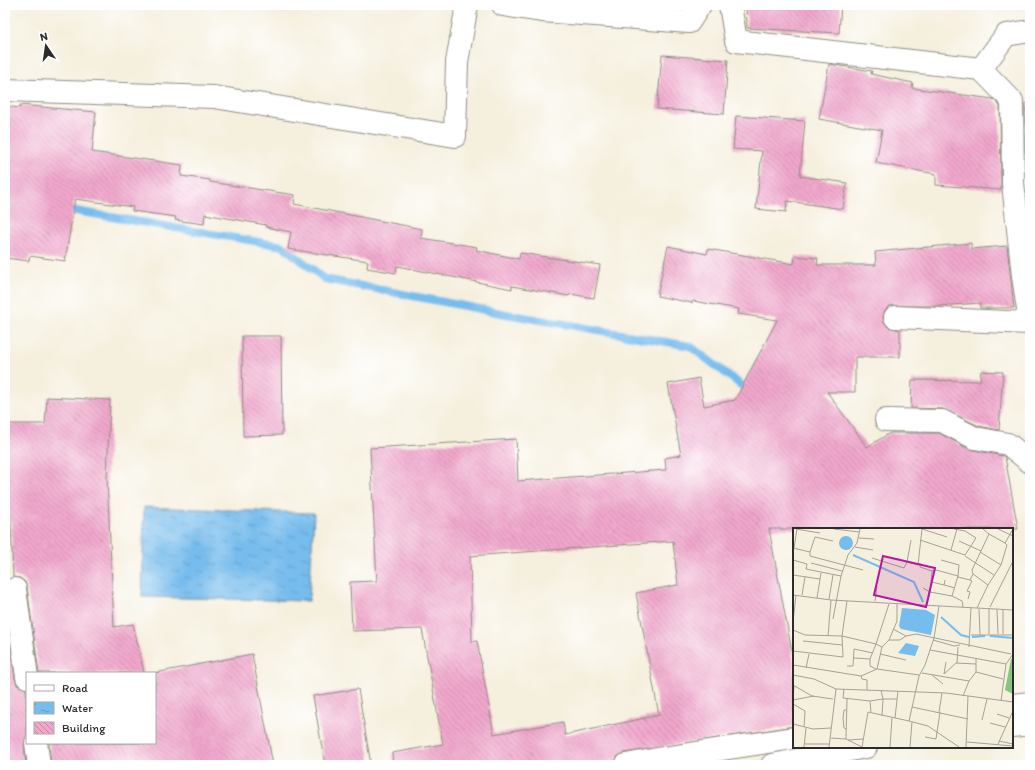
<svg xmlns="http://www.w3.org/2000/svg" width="1035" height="770" viewBox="0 0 1035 770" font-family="Itim,sans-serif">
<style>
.water{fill:url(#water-ripples);stroke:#50748c}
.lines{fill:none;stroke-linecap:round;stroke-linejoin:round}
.stream{stroke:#76bced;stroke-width:8}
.building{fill:url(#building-back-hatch);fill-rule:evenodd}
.street-casing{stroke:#908d84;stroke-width:24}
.highway-casing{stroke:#908d84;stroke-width:24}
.street{stroke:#fff;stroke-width:22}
.highway{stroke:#fff;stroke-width:22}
.inset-river{fill:none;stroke:#76bced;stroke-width:2}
.inset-road{fill:none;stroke:#a4a196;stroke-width:1}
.view{fill:#b5179e;fill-opacity:0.15;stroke:#b5179e;stroke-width:2}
.inset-edge{fill:none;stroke:#2b2b2b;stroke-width:2}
</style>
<defs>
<pattern id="water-ripples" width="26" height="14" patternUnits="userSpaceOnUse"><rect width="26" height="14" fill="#76bced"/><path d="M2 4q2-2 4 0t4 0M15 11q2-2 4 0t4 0" fill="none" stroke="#6199c0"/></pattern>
<pattern id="building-back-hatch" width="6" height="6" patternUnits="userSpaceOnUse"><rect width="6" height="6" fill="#f1a7cc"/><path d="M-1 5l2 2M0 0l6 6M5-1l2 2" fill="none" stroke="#c388a6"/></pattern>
</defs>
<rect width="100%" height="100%" fill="#fff"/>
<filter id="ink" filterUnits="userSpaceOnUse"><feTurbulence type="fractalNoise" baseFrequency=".025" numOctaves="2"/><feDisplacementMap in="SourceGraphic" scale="8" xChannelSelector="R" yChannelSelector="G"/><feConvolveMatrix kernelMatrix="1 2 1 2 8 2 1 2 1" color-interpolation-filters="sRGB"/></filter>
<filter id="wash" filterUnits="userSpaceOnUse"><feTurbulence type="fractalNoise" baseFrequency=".012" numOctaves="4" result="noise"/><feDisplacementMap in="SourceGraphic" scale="16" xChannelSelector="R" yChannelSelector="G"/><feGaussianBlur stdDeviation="0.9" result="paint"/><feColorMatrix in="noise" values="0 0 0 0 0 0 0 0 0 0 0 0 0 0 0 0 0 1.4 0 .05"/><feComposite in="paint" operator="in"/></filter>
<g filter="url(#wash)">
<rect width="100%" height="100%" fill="#f5efdd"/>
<path class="water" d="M144,507L314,513L309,601L142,597Z"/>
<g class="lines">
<path class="stream" d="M64,209L283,246L325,279L506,314L690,346L750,392"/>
</g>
<g id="blocks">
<g class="building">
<path d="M746,5H841L839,33L747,28Z"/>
<path d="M662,55L728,60L724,114L657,109Z"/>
<path d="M829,64L872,71L871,74L913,83L912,88L993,99L1000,106L1001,190L936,185V174L876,163L882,130L819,119Z"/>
<path d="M1025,103L1030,104V152H1025Z"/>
<path d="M20,105L96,112L92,152L182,165L181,176L210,180V182L295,195L294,204L422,229L421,238L477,247L476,250L519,259L520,253L600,265L594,298L570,294L569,296L512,286V289L397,266L396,273L367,268L368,261L288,249L291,232L266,227V225L205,214L204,224L175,220L176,217L132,211L133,207L75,199L65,261L30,256L29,261L5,258V106L20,108Z"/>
<path d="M736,116L805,121L800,176L847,183L843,209L787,201L786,212L756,209L762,151L733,149Z"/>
<path d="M971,243V249L1007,246L1014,308H980V303L937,306H890L885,310L883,317L884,322L888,327L900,330V357H855V392H827L867,447L890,433H939L969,449L1003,456L1005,457L1018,529H769L794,663V726L624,753L618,756L614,762L597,765H393L392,753L443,744L422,629L352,631L350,582L377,581L370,448L516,439L518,481L666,470L665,458L681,455L668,384L699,378L704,406L735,400L777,320L738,314L739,309L693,301L692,303L657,296L668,246L707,254L708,249L794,264L795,256L818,258L817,265H876L875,252ZM673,541L678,585L636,593L659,715L565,735L563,722L494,734L477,641L472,642L470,556Z"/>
<path d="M242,336H281L282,435L243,436Z"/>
<path d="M981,371L1003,372L999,430L979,426L943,409L911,408L912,380L980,381Z"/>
<path d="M47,397L110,400L107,478L114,627L133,624L144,673H39L27,587L25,582L20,578L13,577L11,522H5V424H45Z"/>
<path d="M5,636H9L15,679L17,685L26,689L27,735L24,745L26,765H5Z"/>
<path d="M252,654L273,765H51L49,743H155V673Z"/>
<path d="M358,689L371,765H325L313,696Z"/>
</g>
</g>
</g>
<g filter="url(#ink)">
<use href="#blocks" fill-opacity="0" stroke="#908d84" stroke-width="1"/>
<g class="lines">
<g class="street-casing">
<g id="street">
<path d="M503,5L542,11L689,22L700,5"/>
<path d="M730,5L736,41L981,69L1006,35L1030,31"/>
<path d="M981,69L1012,101L1013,183L1023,276L1030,323"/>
<path d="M5,90L214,97L455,136L457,62L467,5"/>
<path d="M895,317L1030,323"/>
<path d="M886,420L942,421L975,438L1008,444L1030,462"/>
<path d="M15,589L27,677"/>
<path d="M36,743L39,765"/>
</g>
</g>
<g class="highway-casing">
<g id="highway">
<path d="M1012,705L1030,703"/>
<path d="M1012,726L1030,724"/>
<path d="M626,765L663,758L794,738"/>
<path d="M772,765L866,747"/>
</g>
</g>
<use href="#street" class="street"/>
<use href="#highway" class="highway"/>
</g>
</g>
<g transform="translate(793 528)">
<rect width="220" height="220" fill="#f5efdd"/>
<path d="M218,131H220V166L212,162Z" fill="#86c57d"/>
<path d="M46 15a7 7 0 1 1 14 0a7 7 0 1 1-14 0ZM109,80L133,82L142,87L138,107L108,101L106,98ZM113,115L126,118L122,128L105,125Z" fill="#76bced"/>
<path class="inset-river" d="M60,27L121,54L130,74M148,89L168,107L176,109M197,108L220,110M179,109L192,108"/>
<path class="inset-road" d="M3,1L27,5M41,1L66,4M129,1L154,9M205,1L220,8M196,6L212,15M66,10L81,11M118,12L114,34L125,37L129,1M127,12L172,27L183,10L172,3L161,1M166,13L188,23M62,19L80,22M0,20L17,24V28L70,42M1,20L4,1M158,22L164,1M17,24L22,9L40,13M187,24L208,37L195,57M172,28L201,47M79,30L111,40L114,34M0,32L14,36L13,41L48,48M18,35L49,43M127,35V39L139,43L143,42L165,48L166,37L148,32M208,37L214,17L212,15L220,1M139,43L137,64L159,68M0,47L27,51M165,48L159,68L169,73L170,79M165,49L177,52M152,52L151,57L162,60M139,54L151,57M130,60L137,64L134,77M0,67L38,72L220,82M9,67L12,49M24,70L28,45M36,71L40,47M175,71L177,64L174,63L179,53L177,52L180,46M82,73L84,58M146,78L141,110L132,137L126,148L116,193L135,198L166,219M197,79L219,35M184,80L195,57L180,46L179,42L196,6L190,1M186,81L187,107M196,81V106M204,82L205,106M210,82V106M40,91L48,48L55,27L64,15L67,1M0,94L3,67M100,101L113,108L123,106L218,126M0,102L12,107L49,108L83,116L96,76M178,107H220M35,108L38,72M49,108L54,73M96,112H107L113,108M140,112L161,118L167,117M10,113L49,117M176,119L178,79M137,122L213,136M0,123L50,129L49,108M87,126L113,132M61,130L77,131L83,116L89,119M77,131V138L83,141M183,131V144M164,135L165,119M0,137L68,148M54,138H60L61,121L80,125M13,140L16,126M84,141L89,119L96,112L104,93V76M129,145L176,153L183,144L210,151M151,146L163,135L183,136M151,146L153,134M0,147L21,151L43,161L153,165L220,174M139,147L150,156M0,157L19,168L40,171M51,161L50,170L77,173L78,184M74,162V152L69,151L68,148L84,141L126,147M170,168L176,153M0,172L21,168M0,172L1,158M77,173L90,171L88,162M208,173L213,136L220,126M0,176L12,183L11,199M119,179L175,191M146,184L149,165M204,186L216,190M89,188L90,171H104M102,190L105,163M189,192L194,171M197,195L212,199M0,196L20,201L38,200M53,201L51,200L50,190L51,182H54M132,209L143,211L147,184M38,210L53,211L69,219M53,211L54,171M55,212L70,211M206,213L220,216M174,214L220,218M12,216H37M205,216L220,183M11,219L13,200M36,219L43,161M69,219L75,184L116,193M97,219L99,190M117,219L119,194M173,219L175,168"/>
<path class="view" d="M90,28L142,40L133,79L81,67Z"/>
<rect width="220" height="220" class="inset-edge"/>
</g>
<rect width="1035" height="770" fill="none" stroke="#fff" stroke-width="20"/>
<rect x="26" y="672" width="130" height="72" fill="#ffffff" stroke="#aaaaaa"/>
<rect x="34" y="685" width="20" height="6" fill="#ffffff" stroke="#aaaaaa"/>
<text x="62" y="692" font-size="12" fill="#2b2b2b">Road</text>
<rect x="34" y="702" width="20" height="12" fill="url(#water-ripples)" stroke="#aaaaaa"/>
<text x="62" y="712" font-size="12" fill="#2b2b2b">Water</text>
<rect x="34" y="722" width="20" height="12" fill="url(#building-back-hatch)" stroke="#aaaaaa"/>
<text x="62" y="732" font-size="12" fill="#2b2b2b">Building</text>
<g transform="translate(46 46) rotate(347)" stroke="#ffffff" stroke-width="3" paint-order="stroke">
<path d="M0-3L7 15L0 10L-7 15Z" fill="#2b2b2b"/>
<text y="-6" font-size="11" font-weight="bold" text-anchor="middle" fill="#2b2b2b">N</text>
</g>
</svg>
